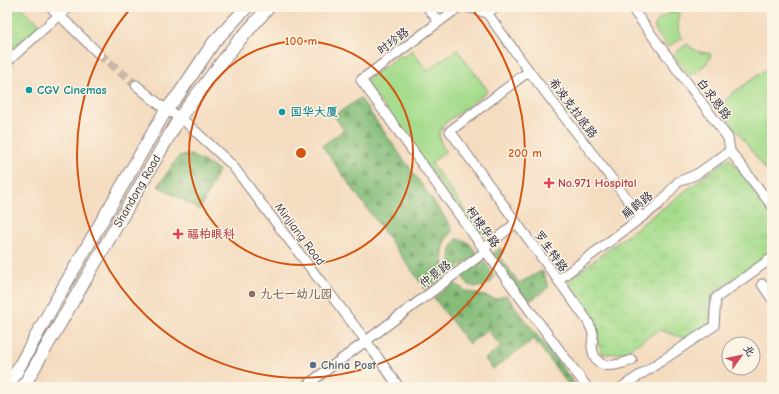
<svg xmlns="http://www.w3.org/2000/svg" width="779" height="394" font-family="'Comic Neue','LXGW WenKai TC',sans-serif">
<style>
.grass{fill:#a6dc8d;stroke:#647f64}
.forest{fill:url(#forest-firs);stroke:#536f5a}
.park{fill:url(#park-crowns);stroke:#647f64}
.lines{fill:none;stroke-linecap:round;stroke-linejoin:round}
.minor-tunnel{stroke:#cab7a5;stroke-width:9;stroke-dasharray:9 4.5;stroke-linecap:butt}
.minor-casing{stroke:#8b7f7e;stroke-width:11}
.major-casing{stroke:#8b7f7e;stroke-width:14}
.minor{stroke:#fff;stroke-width:9}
.major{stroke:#fff;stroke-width:12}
.ring{fill:none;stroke:#d45411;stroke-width:2}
.culture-dot{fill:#0f9aa8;stroke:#fcf5e5;stroke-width:1.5}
.health-dot{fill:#e0444e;stroke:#fcf5e5;stroke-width:1.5}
.education-dot{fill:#8d6e63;stroke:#fcf5e5;stroke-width:1.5}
.service-dot{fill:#5c6f8a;stroke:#fcf5e5;stroke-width:1.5}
.labels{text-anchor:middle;stroke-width:3;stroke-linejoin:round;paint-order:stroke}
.street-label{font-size:12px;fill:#22223b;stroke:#fcf5e5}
.culture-label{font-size:12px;font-weight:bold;fill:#0d838f;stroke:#fcf5e5;text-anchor:start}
.health-label{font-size:12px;font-weight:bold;fill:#be3a42;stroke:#fcf5e5;text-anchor:start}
.education-label{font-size:12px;font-weight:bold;fill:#785e54;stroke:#fcf5e5;text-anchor:start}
.service-label{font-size:12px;font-weight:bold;fill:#4e5e75;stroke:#fcf5e5;text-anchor:start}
.centre{fill:#d45411;stroke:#fcf5e5;stroke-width:2}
.ring-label{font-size:12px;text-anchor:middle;font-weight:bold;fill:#d45411;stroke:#fcf5e5;stroke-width:3;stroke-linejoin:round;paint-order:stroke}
</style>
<defs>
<pattern id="forest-firs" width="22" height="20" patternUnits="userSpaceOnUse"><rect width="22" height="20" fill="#84bc78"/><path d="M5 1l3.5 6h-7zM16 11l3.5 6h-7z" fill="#6c9864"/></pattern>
<pattern id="park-crowns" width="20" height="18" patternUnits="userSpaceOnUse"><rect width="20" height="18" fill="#a6dc8d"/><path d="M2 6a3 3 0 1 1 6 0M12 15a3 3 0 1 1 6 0" fill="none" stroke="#8fbc7b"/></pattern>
</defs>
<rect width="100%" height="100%" fill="#fcf5e5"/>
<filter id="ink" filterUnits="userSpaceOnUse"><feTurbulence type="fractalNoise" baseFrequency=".025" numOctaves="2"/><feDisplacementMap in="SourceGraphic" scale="8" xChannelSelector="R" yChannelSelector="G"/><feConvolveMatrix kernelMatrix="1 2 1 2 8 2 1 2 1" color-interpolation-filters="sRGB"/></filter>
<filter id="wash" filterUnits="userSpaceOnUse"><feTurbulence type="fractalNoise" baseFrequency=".012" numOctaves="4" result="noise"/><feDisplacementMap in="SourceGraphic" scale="16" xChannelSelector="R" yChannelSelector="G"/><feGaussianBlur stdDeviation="0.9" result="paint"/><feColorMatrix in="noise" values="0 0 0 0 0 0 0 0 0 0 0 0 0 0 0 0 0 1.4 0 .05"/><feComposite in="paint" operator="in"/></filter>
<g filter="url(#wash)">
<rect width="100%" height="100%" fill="#f4dcc0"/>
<path class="grass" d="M672,12H677L680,13L678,26L682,38L668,47C655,30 645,24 672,12Z
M687,44C691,47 695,51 700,52C704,53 707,53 711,54C709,63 699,71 691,75L688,74L673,55Z
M457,49L488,91L444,124L439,134L441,144L446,151L431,163L478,227L484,222L487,226L488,230L479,237L365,81L401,54L403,57L412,50L427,71Z
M772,65V178L719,107L733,93Z"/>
<path class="forest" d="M360,98L453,229L445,241L442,257L447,274L426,290L322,146L344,130L334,116Z
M191,155L219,170L200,210L158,186L179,156Z
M457,239C468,239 471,246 477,254L458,268H454C448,257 449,249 457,239Z
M501,248L504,251L499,255L519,283L542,271L549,287L533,299L524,298L492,254Z
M482,259L493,273C493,275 493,278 492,280C486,292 460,288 464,273Z
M454,283L466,291L496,299L506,295L577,387H570L534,339L493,369L485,359L501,347L488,330L469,344L434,298Z"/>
<path class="park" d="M7,7H20L41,25L7,52Z
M729,158L772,213V253L711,295L710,324L687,339L659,330L623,353L603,354L595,337L592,315L567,281Z"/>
</g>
<g filter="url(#ink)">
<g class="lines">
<path class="minor-tunnel" d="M99,54L136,85"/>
<g class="minor-casing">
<path id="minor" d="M50,7L59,15L99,54
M427,7L439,22
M459,7L361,80L484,249L587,387
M466,7L487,13L496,7
M631,7L728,138L730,151L772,206
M487,13L529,71L641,217
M7,62L59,15L70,7
M529,71L450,131L587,320C589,324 592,329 593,334C593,339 592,343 592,347C596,373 615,366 632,360
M136,85L166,110L180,117L232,165L366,341L399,387
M558,280L658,205L678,182L697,174L730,151
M762,284L772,299
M304,387L366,341L482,254L488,245L516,223
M622,387L714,326L716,298L772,258"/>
</g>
<g class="major-casing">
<path id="major" d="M8,387L55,302L166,110L179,94L214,42L247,7
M23,387L180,117L235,45L269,7"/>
</g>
<use href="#minor" class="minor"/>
<use href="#major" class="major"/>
</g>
</g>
<g class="ring">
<circle cx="301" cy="153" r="112"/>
<path d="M471 8A224 224 0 1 1 131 8"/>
</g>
<g class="culture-dot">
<circle cx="29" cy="90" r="4"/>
<circle cx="282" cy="112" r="4"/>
</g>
<g class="health-dot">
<path d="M547 177h4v4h4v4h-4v4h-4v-4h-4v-4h4z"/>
<path d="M176 228h4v4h4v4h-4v4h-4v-4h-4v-4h4z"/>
</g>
<circle class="education-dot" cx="252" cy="294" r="4"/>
<circle class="service-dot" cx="313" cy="365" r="4"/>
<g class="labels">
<g class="street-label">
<text transform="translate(393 41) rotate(-37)" y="4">时珍路</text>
<text transform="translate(714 99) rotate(53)" y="4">白求恩路</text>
<text transform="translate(573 108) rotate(53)" y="4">希波克拉底路</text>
<text transform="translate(137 191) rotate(-60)" y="4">Shandong Road</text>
<text transform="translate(637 205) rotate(-38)" y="4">扁鹊路</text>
<text transform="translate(483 227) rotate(54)" y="4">柯棣华路</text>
<text transform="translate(300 234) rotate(53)" y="4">Minjiang Road</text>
<text transform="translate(551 251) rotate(54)" y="4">罗生特路</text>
<text transform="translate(435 274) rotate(-37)" y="4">仲景路</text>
</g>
<g class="culture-label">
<text x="37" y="94">CGV Cinemas</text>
<text x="290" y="116">国华大厦</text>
</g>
<g class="health-label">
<text x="558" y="187">No.971 Hospital</text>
<text x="187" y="238">福柏眼科</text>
</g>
<g class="education-label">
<text x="260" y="298">九七一幼儿园</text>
</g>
<g class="service-label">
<text x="321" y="369">China Post</text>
</g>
</g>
<circle cx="301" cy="153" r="6" class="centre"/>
<g class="ring-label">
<text x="301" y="45">100 m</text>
<text x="525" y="157">200 m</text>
</g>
<rect width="779" height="394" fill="none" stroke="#fcf5e5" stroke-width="24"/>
<g transform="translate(741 356) rotate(57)"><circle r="19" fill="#fcf5e5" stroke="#a5a1a1"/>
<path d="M0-3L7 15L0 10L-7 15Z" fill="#d1495b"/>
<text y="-6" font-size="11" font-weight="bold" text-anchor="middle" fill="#22223b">北</text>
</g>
</svg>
